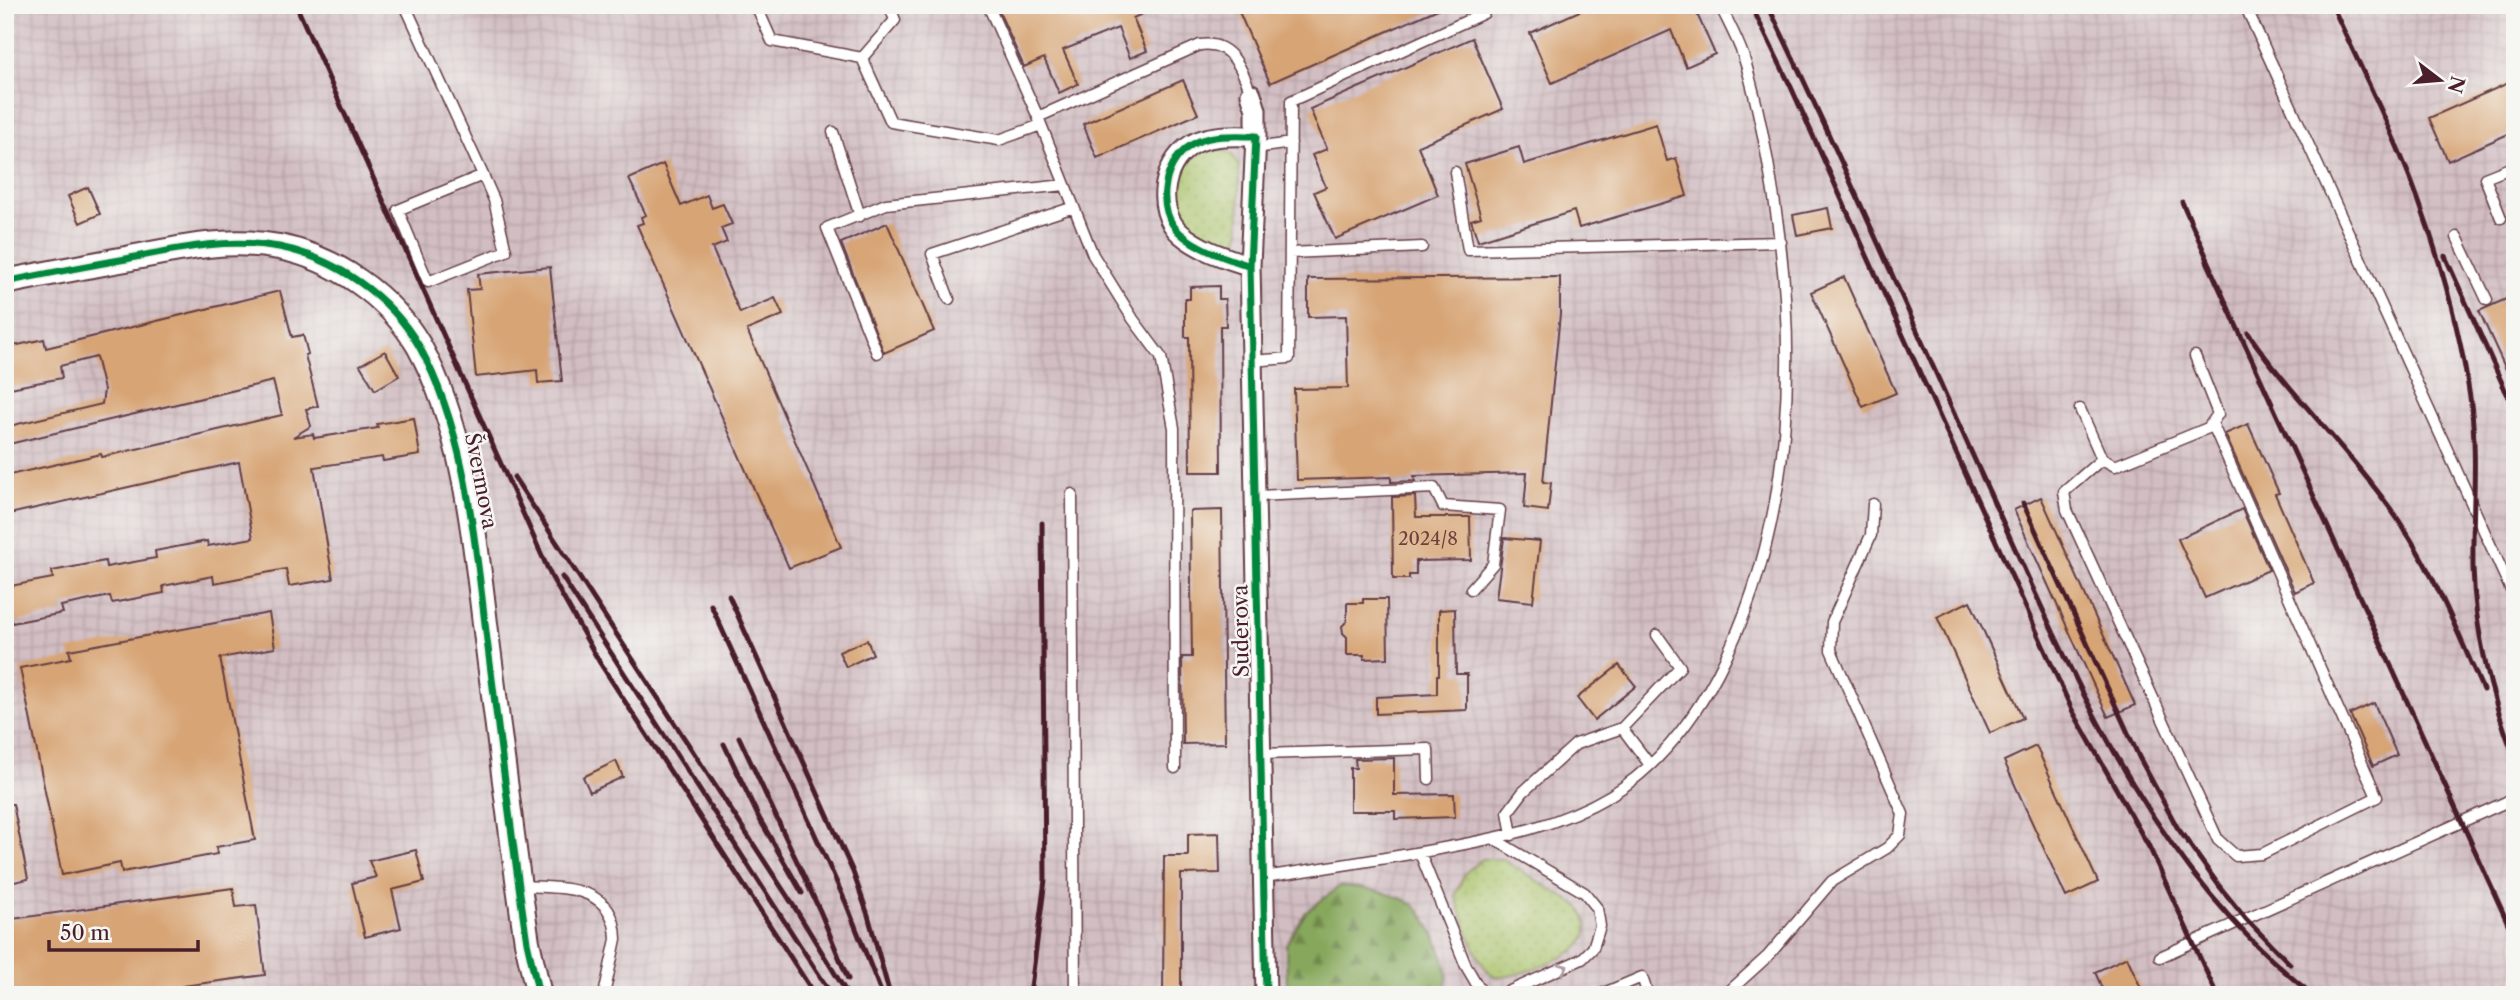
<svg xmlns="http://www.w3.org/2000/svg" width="2520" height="1000" font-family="'Libre Caslon Text',serif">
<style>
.industrial{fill:url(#industrial-grid)}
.grass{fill:url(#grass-dots);stroke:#7a7049;stroke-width:2}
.forest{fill:url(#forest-firs);stroke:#686344;stroke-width:2}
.building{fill:#d7a475}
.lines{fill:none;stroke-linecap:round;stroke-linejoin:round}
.service-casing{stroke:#633d44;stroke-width:13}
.minor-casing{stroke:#633d44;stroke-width:23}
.tertiary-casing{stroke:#633d44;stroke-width:28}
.service{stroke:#fff;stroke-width:10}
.minor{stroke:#fff;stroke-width:19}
.tertiary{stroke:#fff;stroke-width:24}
.rail{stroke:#4a1f2b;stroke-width:5}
.cycleway-casing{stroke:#f6f6f2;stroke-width:11}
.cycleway{stroke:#00873e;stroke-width:7}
.oneway{stroke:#ae9aa0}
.labels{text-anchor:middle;stroke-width:5;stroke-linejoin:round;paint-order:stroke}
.number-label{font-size:18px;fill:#6d403e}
.street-label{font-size:21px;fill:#4a1f2b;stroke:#f6f6f2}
</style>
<defs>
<pattern id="industrial-grid" width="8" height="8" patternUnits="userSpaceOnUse" patternTransform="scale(1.75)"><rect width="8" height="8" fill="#d2bec2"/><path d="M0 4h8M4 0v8" fill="none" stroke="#b6a3a7"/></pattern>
<pattern id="grass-dots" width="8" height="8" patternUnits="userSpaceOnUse" patternTransform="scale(1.75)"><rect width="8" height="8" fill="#a9c167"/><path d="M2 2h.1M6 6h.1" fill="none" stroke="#93a55a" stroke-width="1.8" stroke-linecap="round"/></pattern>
<pattern id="forest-firs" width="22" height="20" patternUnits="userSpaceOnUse" patternTransform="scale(1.75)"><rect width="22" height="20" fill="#86a75c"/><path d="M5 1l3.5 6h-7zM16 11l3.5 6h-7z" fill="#70874c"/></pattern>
</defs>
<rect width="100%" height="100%" fill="#f6f6f2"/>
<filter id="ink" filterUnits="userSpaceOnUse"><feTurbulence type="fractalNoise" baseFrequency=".0143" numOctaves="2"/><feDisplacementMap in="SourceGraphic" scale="14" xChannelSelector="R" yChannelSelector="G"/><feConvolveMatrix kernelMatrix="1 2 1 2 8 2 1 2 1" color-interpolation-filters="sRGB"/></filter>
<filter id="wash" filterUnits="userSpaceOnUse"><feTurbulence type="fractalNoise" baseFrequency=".00686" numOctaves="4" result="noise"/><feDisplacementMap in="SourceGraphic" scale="28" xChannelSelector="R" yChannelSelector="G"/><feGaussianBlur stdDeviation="1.57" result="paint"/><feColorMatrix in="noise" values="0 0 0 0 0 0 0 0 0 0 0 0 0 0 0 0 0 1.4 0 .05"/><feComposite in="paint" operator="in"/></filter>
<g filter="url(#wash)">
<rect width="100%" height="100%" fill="#eee9d3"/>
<path class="industrial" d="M5,5H2515V995H5Z"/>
<path class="grass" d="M1218,149L1232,154L1239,166L1240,232C1239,238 1237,242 1230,243C1223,244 1216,239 1210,237C1181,224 1161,199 1182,169C1191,156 1203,150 1218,149Z
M1482,859H1502L1580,907C1586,917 1590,927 1585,938C1583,944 1576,950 1570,953C1558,960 1506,982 1494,976C1476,967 1463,915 1455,895L1465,873Z"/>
<path class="forest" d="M1340,886C1360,887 1397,893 1414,905C1428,916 1445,956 1447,973C1448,980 1444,988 1443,995H1287L1286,944L1306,912Z"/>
<g id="blocks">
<path class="building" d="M996,5H1162L1133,18L1147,51L1130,58L1118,28L1063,50L1078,84L1059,93L1044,58L1024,67Z
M1236,5H1447L1270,83Z
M1593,5H1693L1715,54L1686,67L1671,30L1552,83L1530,33Z
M1472,38L1503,109L1418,146L1438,195L1335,239L1314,192L1326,187L1312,155L1327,149L1310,109Z
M1183,80L1198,114L1097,158L1083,124Z
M2515,80V131L2448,161L2429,118Z
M1656,124L1667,161L1676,158L1687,196L1579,228L1574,211L1478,241L1471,220L1481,217L1465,164L1519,147L1524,164Z
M663,164L681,206L707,195L712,208L723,204L732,224L721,228L727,242L712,248L740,313L775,298L783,315L747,330L841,547L789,568L637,225L643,223L641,217L646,215L629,179Z
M88,187L100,214L80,223L68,196Z
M1828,208L1832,228L1797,235L1793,215Z
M887,223L934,331L884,353L841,243Z
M550,267L562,381L538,383L537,370L476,377L467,290L480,289L478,274Z
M1560,277V314L1543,482L1551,483L1548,511L1524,508L1527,473L1414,476L1415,481L1391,482V477L1297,480L1294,389L1348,388L1346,316L1308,317V279Z
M1844,277L1896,393L1863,407L1811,292Z
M1219,286V299H1225L1226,326H1220L1221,472H1190L1189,337H1185V299H1190V287Z
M280,291L292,337L303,335L308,354L305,355L318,406L306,409L311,426L293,437L313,434L314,438L378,428L377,424L414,418L420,455L383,461L382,457L314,467L333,579L289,586L286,569L214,583L213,576L163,586L164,593L112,603L110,596L61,606L63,613L12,623L10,616L5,617V587L53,578L52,571L105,561L106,567L156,558L155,551L207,541L208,546L253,538L239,462L5,515V476L101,454L102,457L282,415L273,381L5,445V427L102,404L104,390L96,357L60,366L62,378L5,389V348L44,339L46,348Z
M2515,295V389L2479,311Z
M385,351L399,376L375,390L360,365Z
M2248,424L2279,493L2275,494L2314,583L2295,592L2225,434Z
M1415,496L1416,517H1470L1471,560L1416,561V575H1409V579H1393L1392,497Z
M2041,497L2135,705L2108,717L2014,510Z
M2242,509L2269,570L2205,598L2178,539Z
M1222,510L1225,743L1183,744L1182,657H1192L1190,511Z
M1504,538L1540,541L1533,602L1496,598Z
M1363,599H1387L1388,658L1364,659V655H1347V637L1343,633L1342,626L1347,621V603H1363Z
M1970,601L2023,718L1990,733L1937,617Z
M1455,609L1456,674H1467V710L1376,714V697L1437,694V675H1439V610Z
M269,613L275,648L220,658L255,840L216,847L217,854L122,872L120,863L62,875L20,668L71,658L69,650Z
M867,640L873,654L846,667L839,652Z
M1619,665L1636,686L1594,720L1577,698Z
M2374,703L2397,755L2373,766L2350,714Z
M2036,746L2098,882L2066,897L2004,761Z
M1394,758V795L1454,794L1455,817L1395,819V811H1350V768H1356L1355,759Z
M616,761L623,777L590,792L583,777Z
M5,804H13L28,879L5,884Z
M1219,833L1220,873L1181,874V995H1163L1164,856H1188V834Z
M416,850L424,882L392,890L401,928L365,937L352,883L376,877L369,861Z
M233,888L236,907L256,905L265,975L182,986L183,995H5V920Z
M2127,957L2144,995H2105L2095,972Z"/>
</g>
</g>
<g filter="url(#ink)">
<use href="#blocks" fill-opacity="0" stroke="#633d44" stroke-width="2"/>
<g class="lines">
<g class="service-casing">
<path id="service" d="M405,5L483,175L494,200L506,251L428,282L398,210L483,175
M756,5L772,41L862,58
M988,5L1038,117L1200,45C1231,40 1243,70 1251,94
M2245,5L2515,599
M862,58L891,122L999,140L1041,125
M862,58L895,20L889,5
M1038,117L1093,255L1133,319L1161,357L1174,428L1175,768
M833,132L860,216
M1256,148L1291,143
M1455,172L1468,250L1781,242
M2501,218L2485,178L2515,166
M2457,237L2487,300
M1290,253L1422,247
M949,299L932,254L1074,207
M877,353L827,228L886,204L1065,185
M1252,361L1289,358L1291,101L1484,13L1485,5
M2080,409L2102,459L2115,466L2208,428L2218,414L2195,356
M2102,459L2064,492L2067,510L2218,840L2236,856L2262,854L2377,797L2212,423
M1072,494L1075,995
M1256,496L1434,488L1443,506L1500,510L1493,564L1471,589
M1622,728L1650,765
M1261,754L1428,749L1429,779
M1512,835L1508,812L1523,792L1576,744L1622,728L1680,667L1657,635
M1494,839L1585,893L1597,908L1600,926L1593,948L1582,959L1501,995
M1420,853L1466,966L1483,995
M1264,877C1324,868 1384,859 1444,848C1503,837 1559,826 1611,795C1659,766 1692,722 1718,673C1796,523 1799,343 1771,180C1764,138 1756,95 1743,55C1737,38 1728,22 1720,5
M519,886C559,888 615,883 616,939L604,995
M2160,957L2515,798
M1599,995L1642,977L1648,995
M1725,995L1768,956L1832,881L1887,848L1900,835L1903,814L1831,650L1832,622L1871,535L1873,504"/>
</g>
<g class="minor-casing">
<path id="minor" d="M1251,94L1256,110V136
M1250,266C1227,258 1201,251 1181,234C1153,210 1163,157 1197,142C1215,134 1237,136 1256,136L1250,266L1266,995"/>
</g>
<g class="tertiary-casing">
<path id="tertiary" d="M5,282C45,274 86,266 126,259C177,249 227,237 279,247C335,258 390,296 419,346C467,433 475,543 487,640C500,741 512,842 527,942L539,995"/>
</g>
<use href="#service" class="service"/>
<use href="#minor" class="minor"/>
<use href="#tertiary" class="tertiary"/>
<path class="rail" d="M296,5L551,576L600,663L815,995
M1751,5L1791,87L2072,710L2150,849
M2332,5C2361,69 2394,133 2418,199C2442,265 2461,335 2471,404C2478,458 2472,514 2473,568C2475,635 2491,697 2515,759
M1772,14C1848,170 1916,331 1988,489C2071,671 2150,869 2313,995
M2182,202L2212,269
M2445,256L2515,412
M2207,261L2515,939
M2248,333C2290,394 2344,445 2387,504C2429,560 2455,627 2483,690
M514,477L795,908L848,995
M2023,503L2139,757L2177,827L2220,887L2246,919L2290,964
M562,577L832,995
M729,596L853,872L868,915L890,995
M711,605L846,903L881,992
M739,737L820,911L848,979
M724,744L759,818L802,893
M2147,842L2217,995
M1030,995L1045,880L1042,523"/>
<g class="cycleway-casing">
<path id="cycleway" d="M1250,266C1227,258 1201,251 1181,234C1153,210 1163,157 1197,142C1215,134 1237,136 1256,136L1250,266L1266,995
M5,282C45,274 86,266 126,259C177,249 227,237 279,247C335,258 390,296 419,346C467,433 475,543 487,640C500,741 512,842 527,942L539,995"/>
</g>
<use href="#cycleway" class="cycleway"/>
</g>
<defs><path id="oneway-chevron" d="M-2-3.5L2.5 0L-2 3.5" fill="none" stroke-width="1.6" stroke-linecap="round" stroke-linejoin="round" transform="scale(1.75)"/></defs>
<use class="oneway" href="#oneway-chevron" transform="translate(1563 968) rotate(-23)"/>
</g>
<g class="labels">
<g class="number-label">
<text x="1428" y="545">2024/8</text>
</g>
<g class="street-label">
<text transform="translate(481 481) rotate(79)" y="7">Švermova</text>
<text transform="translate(1241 631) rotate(-91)" y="7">Suderova</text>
</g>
</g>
<rect width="2520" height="1000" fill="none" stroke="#f6f6f2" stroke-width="28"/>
<g transform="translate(2440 80) rotate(106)" stroke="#f6f6f2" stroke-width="5" paint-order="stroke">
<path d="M0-5L12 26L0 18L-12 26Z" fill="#4a1f2b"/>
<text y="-10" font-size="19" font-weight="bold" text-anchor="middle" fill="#4a1f2b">N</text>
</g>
<path d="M49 940v10h149v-10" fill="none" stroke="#4a1f2b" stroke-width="3.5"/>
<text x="60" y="940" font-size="21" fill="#4a1f2b" stroke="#f6f6f2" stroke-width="5" paint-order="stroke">50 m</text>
</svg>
